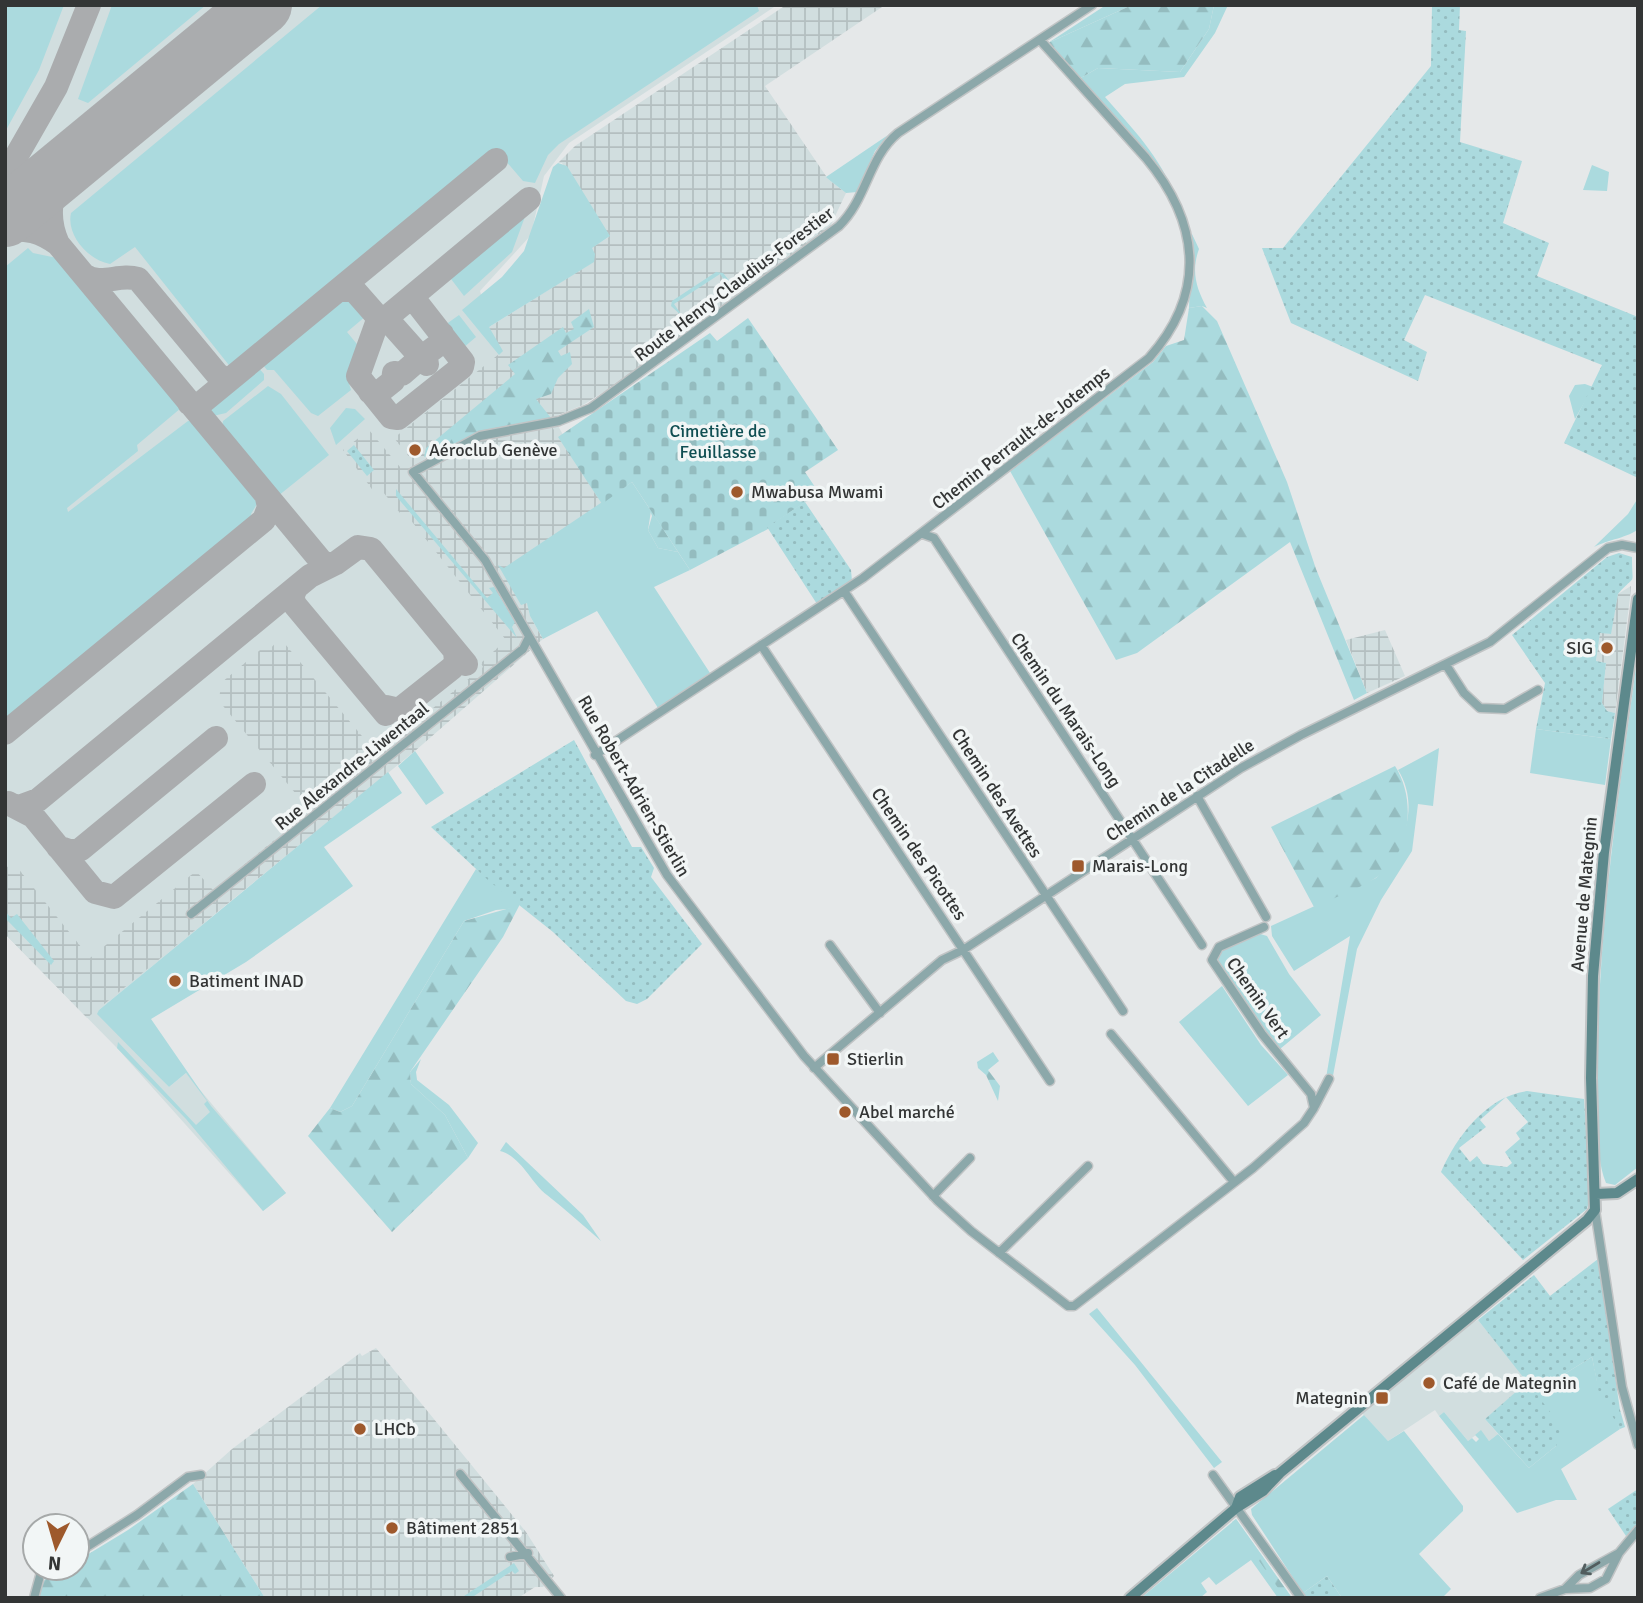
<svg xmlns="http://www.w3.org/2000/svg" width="1643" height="1603" font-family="Signika,sans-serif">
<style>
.built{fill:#d1dedf}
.industrial{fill:url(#industrial-grid)}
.grass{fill:#abdade}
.forest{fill:url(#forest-firs)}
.cemetery{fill:url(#cemetery-stones)}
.park{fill:url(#park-dots);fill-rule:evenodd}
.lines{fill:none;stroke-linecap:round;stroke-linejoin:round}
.taxiway{stroke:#aaacae;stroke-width:24}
.runway{stroke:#aaacae;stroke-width:60}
.street-casing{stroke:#c1c4c5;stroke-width:11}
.secondary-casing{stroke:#c1c4c5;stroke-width:14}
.street{stroke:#8ca8aa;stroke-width:8}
.secondary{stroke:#5d898c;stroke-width:10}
.oneway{stroke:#525d5e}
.poi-dot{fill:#9e592c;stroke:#f2f6f6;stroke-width:2.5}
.labels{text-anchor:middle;stroke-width:7;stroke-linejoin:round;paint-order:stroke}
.street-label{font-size:18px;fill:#333535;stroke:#f2f6f6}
.park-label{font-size:18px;fill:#0f4e52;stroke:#f2f6f6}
.poi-label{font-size:18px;fill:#333535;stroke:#f2f6f6;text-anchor:start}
</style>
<defs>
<pattern id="industrial-grid" width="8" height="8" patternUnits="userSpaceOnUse" patternTransform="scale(1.75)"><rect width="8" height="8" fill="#d1dedf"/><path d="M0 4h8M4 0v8" fill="none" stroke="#b4bfc0"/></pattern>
<pattern id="forest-firs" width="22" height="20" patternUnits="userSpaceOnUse" patternTransform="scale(1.75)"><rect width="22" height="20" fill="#abdade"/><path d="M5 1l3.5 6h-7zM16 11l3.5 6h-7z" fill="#94bcbf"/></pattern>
<pattern id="cemetery-stones" width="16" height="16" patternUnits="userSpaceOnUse" patternTransform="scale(1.75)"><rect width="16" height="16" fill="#abdade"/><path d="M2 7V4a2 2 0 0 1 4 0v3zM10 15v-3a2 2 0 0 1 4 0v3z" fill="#94bcbf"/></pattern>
<pattern id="park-dots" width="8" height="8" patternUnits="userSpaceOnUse" patternTransform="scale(1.75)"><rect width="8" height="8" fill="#abdade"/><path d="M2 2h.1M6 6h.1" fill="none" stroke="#94bcbf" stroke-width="1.8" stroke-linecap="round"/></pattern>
</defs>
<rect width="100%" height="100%" fill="#e5e8e9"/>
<path class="built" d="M5,5H777L569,143L544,176L531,235L480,291L499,355L553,417L602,504L511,569L527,644L201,926L99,1010L169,1087L186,1073L286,1193L263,1211L117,1048L5,934Z
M1478,1320L1528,1382L1485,1419L1498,1434L1489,1441L1481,1431L1468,1441L1444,1412L1439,1416L1435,1410L1388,1441L1361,1412L1468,1325Z"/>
<path class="industrial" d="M786,5H885L765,86L828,179L846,193L829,229L637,371L583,405L551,418L552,427L602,504L513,563L527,596L530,616L543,639L415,751L87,1018L5,934V869L13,862L90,958L196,871L213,890L310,811L219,701L221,683L266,645L270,649L280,638L377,754L483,667L481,663L506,640L409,518H404L383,492H374L343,450L369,430L400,467L410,458L394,438L499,354L489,327L593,262L591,248L609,237L562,163H558L575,146Z
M1631,586L1630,598L1615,713L1607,711L1602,703L1606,663L1596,662L1600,632L1610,634L1618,594Z
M1385,630L1405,676L1367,693L1346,640Z
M376,1348L526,1532L554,1576L543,1587H535L518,1598H265L193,1484L232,1449L360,1353L362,1356Z"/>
<path class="grass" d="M5,5H64L39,70L5,132Z
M112,5H206L88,103L78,99Z
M322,5H757L759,11L559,144L548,155L535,183L523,181L498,152L232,369L135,247L110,264C88,260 66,235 71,213Z
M1106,5H1132L1048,43Z
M1214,5H1228L1215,33L1184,77L1125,84L1105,97C1141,138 1161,158 1182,210L1159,167L1079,79L1098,68L1180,72L1209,29Z
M888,135L875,151L857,192L846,193L828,179L826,177Z
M558,163L567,166L610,236L592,248L595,254L594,262L489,327L503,351L499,355L462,310L502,277L524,251L553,167Z
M1592,165L1609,172L1607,191L1583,190Z
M530,203L512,252L464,296L448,275L458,266L456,262Z
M1192,234L1199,249C1191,271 1196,288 1207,308L1202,306L1189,308Z
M28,248L33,253L57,258L181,408L137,445L138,451L67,508L68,512L188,421H192L252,492L257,504L251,514L253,518L5,722V267Z
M716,272L723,273L732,284L729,287L720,274L674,304L683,317L671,306L672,301Z
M347,293L366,311V316L347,332L361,349L348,380L351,390L318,416L311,413L274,370H267L259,360L339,294Z
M459,315L476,337L463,348L445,325Z
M255,364L264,374V380L226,413L213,416L209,405Z
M1585,384L1593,387L1575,419L1569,396L1575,385Z
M268,386L281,394L329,455L278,496L222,428L223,421Z
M346,408L355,409L365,419L336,445L330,428Z
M632,482L651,511L648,530L658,548L678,552L690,570L654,587L710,673L658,708L597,611L543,639L530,616L527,603L521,605L498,565L504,568Z
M396,489L487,598L493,593L489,588L494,587L515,622L512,627L517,638L396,496Z
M1638,498V529C1630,537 1607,540 1594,547L1628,514Z
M1638,653V1167L1615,1185L1606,1183C1595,1157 1599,1120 1598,1093C1595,945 1618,799 1638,653Z
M1536,729L1611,739L1605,785L1530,773Z
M1439,748L1433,806L1418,804L1412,851L1381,900L1357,949L1332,1081L1326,1078L1350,936L1294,971L1272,936L1271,926L1376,878C1403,851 1421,806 1398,770Z
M415,751L444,793L426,805L398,766Z
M388,772L402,793L324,847L353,886L246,962L151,1019L211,1106L286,1193L263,1211L186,1119L117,1048L118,1042L196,1125L210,1112L204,1104L207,1101L186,1073L169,1087L97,1014L99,1010Z
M476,869L520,904L518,908L496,910L464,921L352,1106L340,1112L330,1108Z
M5,911L11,918L17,914L54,961L51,965L5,918Z
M1257,933L1267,936L1289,974L1321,1015L1280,1049L1264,1030L1216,959L1219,951Z
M1222,986L1261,1045L1288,1075L1248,1106L1179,1022Z
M421,1059L416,1072L417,1080L449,1105L478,1143L468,1158L445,1115L411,1084L410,1072Z
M506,1142L583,1215L601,1241C583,1225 566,1210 547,1195C531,1183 521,1156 500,1151Z
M1097,1308L1222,1462L1214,1468L1135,1365L1089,1314Z
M1592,1357L1597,1381L1620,1429L1561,1469L1577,1500H1556L1517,1513L1439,1416L1444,1412L1468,1441L1472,1438L1476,1442L1479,1439L1475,1435L1481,1430L1489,1441L1498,1434L1529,1468L1556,1446L1535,1392Z
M1364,1415L1388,1441L1404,1431L1463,1506V1511L1419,1554L1451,1589L1442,1598H1342L1327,1576L1303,1593L1252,1515L1251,1509Z
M1236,1519L1292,1598H1278L1251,1560L1216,1585L1209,1577L1201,1583L1207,1592L1200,1598H1141Z
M514,1563L519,1571L515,1574L512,1571L474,1596L461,1598Z"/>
<path class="forest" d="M1132,5H1214L1209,29L1180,72L1098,68L1079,79L1048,43Z
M1202,306L1217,321L1287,482L1316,569L1367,693L1354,700L1290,542L1137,653L1116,660L1010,471L1153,362L1166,346L1184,340L1189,308Z
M589,309L594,327L558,351L561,356L570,352L572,364L558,378L551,394L536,399L551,418L489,429L424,457L426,448L515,374L508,365L563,327L566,333L574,329L571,322Z
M649,507L678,552L658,548L648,530L652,516Z
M1395,766C1417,800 1411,856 1374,879C1356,890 1334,898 1314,907L1271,827Z
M514,907L518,908L503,937L410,1072L411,1084L445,1115L468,1158L392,1232L308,1136L330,1108L340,1112L352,1106L464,921Z
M993,1052L999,1061L988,1070L1000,1086L998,1101L986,1075L978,1068L977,1062Z
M193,1484L265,1598H38C40,1576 56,1568 77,1568V1561L128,1530Z
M1236,1519L1292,1598H1285L1232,1522Z"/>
<path class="cemetery" d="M748,318L838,450L805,472L819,493L768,527V529L690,570L632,482L602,504L558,437L710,333L717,341Z"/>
<path class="park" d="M1432,5H1460L1459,30L1466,31L1460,142L1522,161L1503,223L1549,243L1537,276L1638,317V478L1564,443L1602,365L1425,295L1404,340L1427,352L1418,381L1291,323L1262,248H1283L1431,66Z
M354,445L374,470L367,476L347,451Z
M805,502L851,570L852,581L817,604L767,527Z
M1619,553L1632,557C1632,589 1637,572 1618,594L1611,634L1600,633L1596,661L1606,663L1602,703L1607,711L1615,713L1611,739L1536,729L1545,683L1512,635L1607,557Z
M574,740L632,847H641L654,868L651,877L702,944L647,999L637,1004L626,1001L553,932L489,881L431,827Z
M1527,1091L1584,1099L1590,1197L1587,1209L1523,1260L1441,1172C1456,1137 1487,1096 1527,1091ZM1506,1097L1528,1122L1516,1133L1520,1139L1505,1152L1512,1163L1507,1167L1483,1164L1477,1156L1470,1162L1459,1148L1486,1127L1480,1120Z
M1598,1259L1620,1410L1625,1427L1620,1429L1599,1393L1592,1357L1535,1392L1564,1430L1556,1446L1529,1468L1485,1419L1527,1382L1478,1320L1534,1275L1550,1296Z
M1638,1489V1524L1626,1536L1608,1509Z
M1327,1576L1342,1598H1307L1303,1593Z"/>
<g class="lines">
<path class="taxiway" d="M5,176L56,87L89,5
M5,230C27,228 40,231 58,244L321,561L328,565L336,563
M58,244C46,218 51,198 60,171
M84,275C101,287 119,273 138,279L217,374L224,379L231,378
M339,290H354L376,315L386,318L529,199
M376,315L378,320L358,376L391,417L398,418L462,367L463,362L417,303L407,301
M386,318L427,364
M370,392L378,393L393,381L394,373L402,374L417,361L418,353L426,354L442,342V334
M189,403L200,404L496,160
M296,588L292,597L295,605L386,714
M386,707L399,710L452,668L456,662L455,651
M5,733L264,520L269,507L267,498
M8,803L33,816L95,892L114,897L254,784
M19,807L38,800L310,576L336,563L358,547L371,549L466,664
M58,847L72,852L81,849L216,738"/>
<path class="runway" d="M5,217L262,5"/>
<g class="street-casing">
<path id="street" d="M1092,5L898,133C868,158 867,199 839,226L591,408L559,421L480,436L413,472L485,560L667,875L804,1056L938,1201L971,1231L1068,1306H1074L1253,1168L1304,1123L1314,1108L1311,1094L1262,1034L1212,960L1219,947L1264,927
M923,534L934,538L1202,945
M844,591L1123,1011
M761,645L1050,1081
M1446,665L1464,693L1480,708L1505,709L1538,690
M595,755L863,578L1149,358C1207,293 1200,223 1146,158L1040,40
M1197,796L1266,917
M191,914L523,649L528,639
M830,945L880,1013
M1111,1034L1234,1182
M814,1068L942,960L963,950L1241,768L1301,735L1490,642L1608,548L1622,545L1638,548
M1315,1106L1329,1079
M933,1196L970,1158
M1595,1210L1622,1387L1638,1445
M999,1253L1088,1166
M460,1474L561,1598
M1213,1475L1301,1598
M77,1553L137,1515L188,1477L201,1475
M510,1557L528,1553
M1565,1589L1579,1575L1619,1553
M34,1598L40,1576L50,1568
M1540,1598L1565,1589L1590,1588L1606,1579L1619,1553L1638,1530"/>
</g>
<g class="secondary-casing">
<path id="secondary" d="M1596,1194L1617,1193L1638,1179
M1236,1508L1240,1497L1275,1475
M1130,1598L1236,1508L1263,1491L1280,1473L1587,1220L1595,1210L1591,1078L1593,976L1604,852L1638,599"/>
</g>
<use href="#street" class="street"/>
<use href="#secondary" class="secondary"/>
</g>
<defs><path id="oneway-shaft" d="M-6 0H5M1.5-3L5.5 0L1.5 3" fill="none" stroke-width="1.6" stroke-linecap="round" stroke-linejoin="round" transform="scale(1.75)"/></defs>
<use class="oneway" href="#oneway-shaft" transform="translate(1590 1568) rotate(149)"/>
<g class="poi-dot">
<circle cx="415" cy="450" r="7"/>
<circle cx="737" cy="492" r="7"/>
<circle cx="1607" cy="648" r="7"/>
<rect x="1071" y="859" width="14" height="14" rx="3.5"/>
<circle cx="175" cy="981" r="7"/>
<rect x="826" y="1052" width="14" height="14" rx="3.5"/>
<circle cx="845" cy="1112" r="7"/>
<circle cx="1429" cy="1383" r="7"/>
<rect x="1375" y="1391" width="14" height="14" rx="3.5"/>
<circle cx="360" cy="1429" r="7"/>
<circle cx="392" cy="1528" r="7"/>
</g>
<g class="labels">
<g class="street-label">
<text transform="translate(734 284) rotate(-37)" y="6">Route Henry-Claudius-Forestier</text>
<text transform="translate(1021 438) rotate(-38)" y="6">Chemin Perrault-de-Jotemps</text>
<text transform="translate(1066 710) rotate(56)" y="6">Chemin du Marais-Long</text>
<text transform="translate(352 766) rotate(-39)" y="6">Rue Alexandre-Liwentaal</text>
<text transform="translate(634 786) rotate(60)" y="6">Rue Robert-Adrien-Stierlin</text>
<text transform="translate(1180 790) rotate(-33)" y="6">Chemin de la Citadelle</text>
<text transform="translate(997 793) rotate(57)" y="6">Chemin des Avettes</text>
<text transform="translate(919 854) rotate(56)" y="6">Chemin des Picottes</text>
<text transform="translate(1584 894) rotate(-85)" y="6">Avenue de Mategnin</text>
<text transform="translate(1258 998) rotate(55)" y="6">Chemin Vert</text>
</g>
<g class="park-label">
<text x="718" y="437">Cimetière de<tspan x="718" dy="21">Feuillasse</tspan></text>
</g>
<g class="poi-label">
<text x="429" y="456">Aéroclub Genève</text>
<text x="751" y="498">Mwabusa Mwami</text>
<text x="1593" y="654" text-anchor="end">SIG</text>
<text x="1092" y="872">Marais-Long</text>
<text x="189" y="987">Batiment INAD</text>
<text x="847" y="1065">Stierlin</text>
<text x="859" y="1118">Abel marché</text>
<text x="1443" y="1389">Café de Mategnin</text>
<text x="1368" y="1404" text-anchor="end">Mategnin</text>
<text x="374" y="1435">LHCb</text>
<text x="406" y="1534">Bâtiment 2851</text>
</g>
</g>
<rect width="1643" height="1603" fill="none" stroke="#333535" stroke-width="14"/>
<g transform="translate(56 1547) rotate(185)"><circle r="33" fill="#f2f6f6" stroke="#a6a9a9" stroke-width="2"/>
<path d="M0-5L12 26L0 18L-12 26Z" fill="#9e592c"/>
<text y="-10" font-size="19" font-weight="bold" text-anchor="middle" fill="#333535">N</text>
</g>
</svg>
